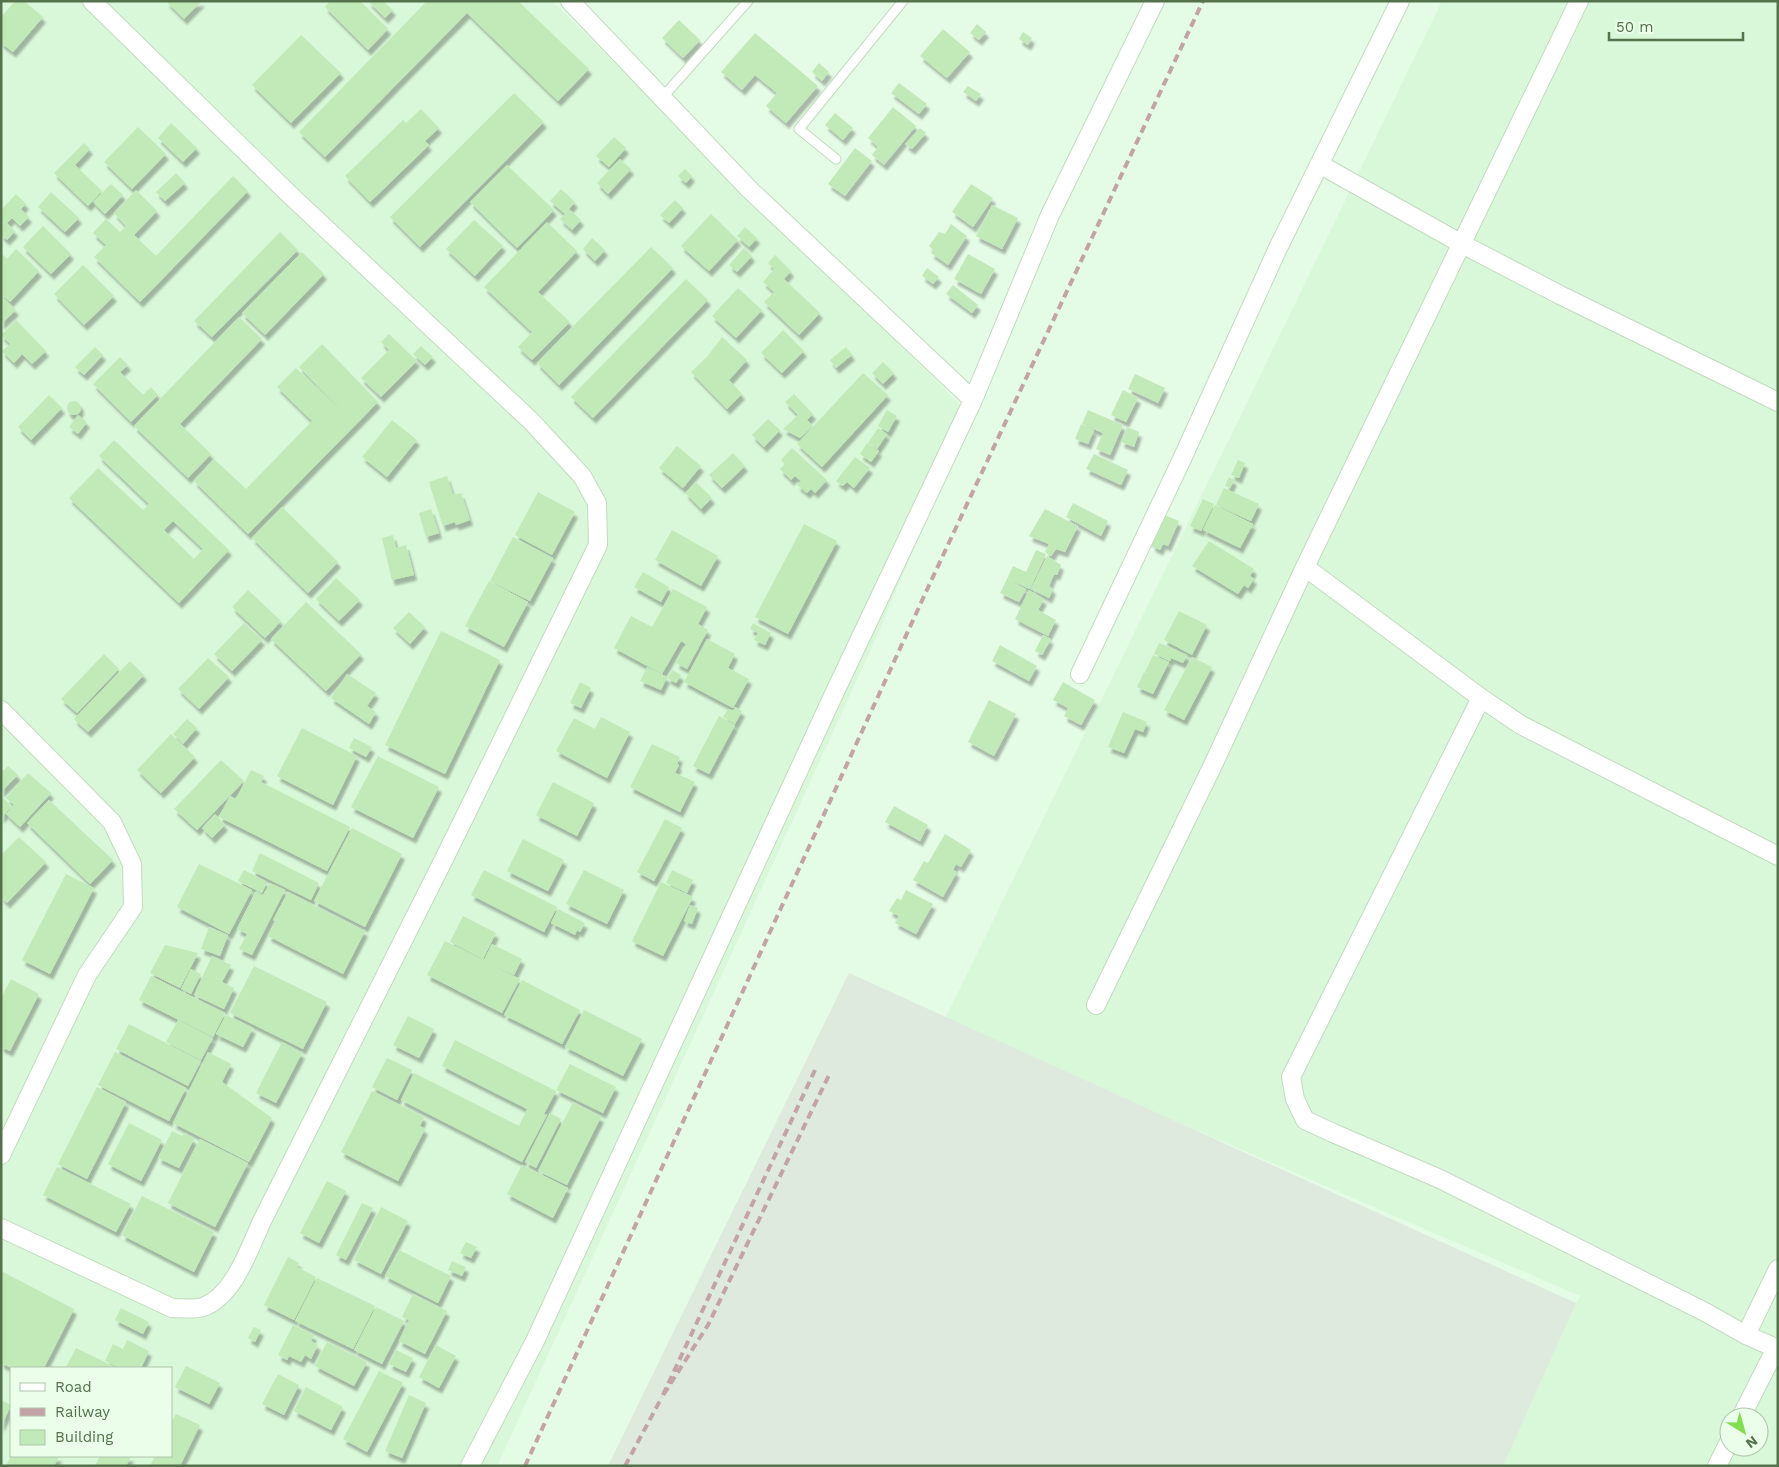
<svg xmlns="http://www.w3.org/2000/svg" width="1779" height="1467" font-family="'Work Sans',sans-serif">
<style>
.residential{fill:#d9f7d9;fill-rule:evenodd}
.industrial{fill:#dfeade}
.building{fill:#c1eab8;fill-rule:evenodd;filter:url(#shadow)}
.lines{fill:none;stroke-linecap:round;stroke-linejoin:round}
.service-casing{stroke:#c1dcbd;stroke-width:11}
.minor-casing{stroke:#c1dcbd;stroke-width:20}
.service{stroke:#fff;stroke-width:9}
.minor{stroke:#fff;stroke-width:18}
.rail{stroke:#c3a3a5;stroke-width:4;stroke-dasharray:8 5;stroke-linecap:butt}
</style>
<defs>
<filter id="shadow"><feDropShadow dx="3" dy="5.5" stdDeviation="1" flood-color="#0004"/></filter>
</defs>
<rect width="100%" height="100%" fill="#e4fbe5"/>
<path class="residential" d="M1,1H552L970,414L877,636L497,1466H1ZM11,1368H171V1456H11Z
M1442,1H1778V1466H1492L1580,1296L1062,1072L941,1027L1241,415ZM1729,1417H1759V1447H1729Z"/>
<path class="industrial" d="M849,973L1576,1303L1503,1466H608Z"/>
<path class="building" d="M15,1H24L43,17L13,52L1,43V14L3,15Z
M166,1H202L184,19Z
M330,1H360L388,29L368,50L325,7Z
M368,1H383L393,10L385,18Z
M427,1H518L589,69L558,101L467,13L325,157L299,132Z
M679,20L700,40L683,58L662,38Z
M977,24L986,32L979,40L970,33Z
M943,29L970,52L947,78L920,56Z
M1023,32L1032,38L1028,45L1019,39Z
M755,33L818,86L786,123L766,106L777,93L755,75L742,90L721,72Z
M301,35L341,73L291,123L252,85Z
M819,63L829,72L822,81L812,72Z
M899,83L927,104L919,114L891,93Z
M968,86L981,94L976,101L963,92Z
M514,93L544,122L420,247L390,217Z
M893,107L916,126L884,165L872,155L878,147L868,138Z
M421,109L439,128L425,141L429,145L370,202L345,176L403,120L406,123Z
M835,113L853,128L843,140L825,125Z
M171,123L197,148L183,162L158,138Z
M138,127L166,154L132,189L104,162Z
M920,128L926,133L912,149L905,144Z
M614,137L626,148L609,167L596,156Z
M84,143L90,149L75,165L102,191L88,206L54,173Z
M855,148L872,161L845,196L828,184Z
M620,159L631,169L608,194L597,183Z
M507,165L554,210L517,248L470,202Z
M685,169L692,176L686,183L678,176Z
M176,173L185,183L165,201L156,192Z
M233,176L248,191L140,302L94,257L106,245L93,233L106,219L120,232L126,226L114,213L136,190L157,211L134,235L156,256Z
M111,184L123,195L105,214L93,202Z
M971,184L993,198L973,227L952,212Z
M561,189L575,202L569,209L581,220L572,230L560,219L565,214L550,201Z
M51,192L79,218L65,232L38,207Z
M16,194L26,204L21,209L29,217L20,226L12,218L7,223L15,231L7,240L1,235V210Z
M675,200L683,208L669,223L660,215Z
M992,205L1018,218L1002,249L976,236Z
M711,214L738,240L709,271L681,246Z
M474,220L503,246L475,276L446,249Z
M547,222L577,251L538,292L570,322L532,360L518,347L532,332L484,287Z
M951,224L967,236L948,265L931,253L933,250L929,246L939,232L945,234Z
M43,226L71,254L51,274L23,247Z
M745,227L757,238L749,247L737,236Z
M280,232L298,250L212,337L194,321Z
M592,238L605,250L595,261L583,249Z
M651,247L673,268L559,385L537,363Z
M744,248L752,256L737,272L729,265Z
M16,249L39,271L10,302L1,294V255L2,254L7,259Z
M302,252L324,274L265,335L242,313Z
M968,254L995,269L981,294L954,279Z
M775,255L791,271L784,279L820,313L799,335L764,302L774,292L763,282L774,269L768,263Z
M83,265L114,296L84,325L54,294Z
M927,268L939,277L933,284L922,276Z
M686,279L708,300L593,418L571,397Z
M953,285L978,305L972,313L946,294Z
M738,288L762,310L736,338L712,316Z
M1,296L16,310L1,324Z
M239,317L262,339L180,424L211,454L188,478L134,426Z
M16,320L46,351L32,364L22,354L14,363L2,351L10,344L1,335Z
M783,330L804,351L782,373L761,353Z
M389,334L417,361L381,397L361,378L389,350L381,342Z
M722,337L747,360L729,380L742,394L727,409L691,372L707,357Z
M322,344L378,402L248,534L194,481L214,459L246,489L312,421L277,387L296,368L342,411L299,367Z
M421,346L433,357L425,365L413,354Z
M95,347L103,355L84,375L75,367Z
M846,347L852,355L836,368L830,360Z
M120,357L128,365L120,372L143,395L151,387L158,395L131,422L93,384Z
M883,362L894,373L883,384L872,373Z
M863,373L888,395L822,467L797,444Z
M1135,374L1165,388L1158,403L1128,389Z
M1123,390L1138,398L1126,422L1111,415Z
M794,394L813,414L807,420L813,426L800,438L783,429L798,415L785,402Z
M49,395L62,408L31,440L18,427Z
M67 408a7 7 0 1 1 14 0a7 7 0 1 1-14 0Z
M887,410L897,416L888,432L878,426Z
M1088,410L1123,425L1110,455L1096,449L1103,433L1082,424Z
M78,415L87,422L78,434L69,427Z
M768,419L780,430L764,447L752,435Z
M392,420L417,440L387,477L362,457Z
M1081,424L1094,430L1088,444L1075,439Z
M1127,427L1139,432L1134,447L1121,442Z
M878,428L887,434L877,449L868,443Z
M114,440L229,550L179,603L69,498L98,468L143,510L149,504L99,456ZM173,521L203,549L194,559L164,530Z
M867,443L879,451L871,462L860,454Z
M677,446L701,466L683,488L659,468Z
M792,448L827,480L815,493L811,489L807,493L797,485L801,481L795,476L791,480L780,469L785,464L781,460Z
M733,453L745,466L722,488L709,475Z
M1094,454L1128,470L1121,485L1086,469Z
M855,457L870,468L854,488L847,482L843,486L836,481Z
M1238,460L1245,463L1239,478L1231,475Z
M447,476L453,495L461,493L470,520L456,525L455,522L443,526L429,482Z
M1229,477L1234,480L1230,488L1225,486Z
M696,482L712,498L701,509L685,493Z
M1224,488L1259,504L1251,521L1216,505Z
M538,492L575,512L552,555L515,535Z
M1203,499L1214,504L1201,531L1190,526Z
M1073,503L1108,521L1101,536L1066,517Z
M1215,505L1253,524L1240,548L1203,530Z
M282,507L338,562L308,593L252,538Z
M431,509L439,533L426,537L419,513Z
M1045,509L1078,526L1065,552L1056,549L1051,556L1045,552L1049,544L1029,536Z
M1160,513L1179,521L1168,546L1163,544L1160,550L1152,546L1153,542L1148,540Z
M804,524L837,541L788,634L755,617Z
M672,530L718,556L701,586L655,560Z
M393,535L396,548L406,545L414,575L392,580L382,538Z
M513,537L553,558L530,601L490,581Z
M1209,541L1254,569L1250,576L1254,579L1248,588L1244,585L1238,594L1192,566Z
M1036,550L1046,554L1030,589L1007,579L1013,566L1026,572Z
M1047,556L1061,565L1057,575L1054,574L1049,586L1053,589L1049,598L1031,589Z
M643,572L669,587L661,602L634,587Z
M336,578L360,600L339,621L316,599Z
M1007,579L1026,589L1019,602L1000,593Z
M489,581L528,602L504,647L465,626Z
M673,589L707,607L698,624L708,630L687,669L676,663L686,644L681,641L662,674L614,648L631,616L652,627Z
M248,590L281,621L265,638L232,607Z
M1029,590L1044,599L1038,610L1056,620L1048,636L1015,619Z
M306,602L361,654L326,691L271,639Z
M1179,611L1207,625L1192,655L1164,640Z
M409,612L425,627L410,644L393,628Z
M244,623L262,640L232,671L214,654Z
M753,623L771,633L765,645L754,640L758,633L750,629Z
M441,631L500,660L445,774L385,745Z
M1043,635L1051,639L1042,655L1035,651Z
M707,639L735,654L728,668L749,679L733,708L684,682Z
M1159,643L1187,655L1183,663L1171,658L1170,661L1154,654Z
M1000,645L1037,666L1029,681L992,661Z
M104,654L119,669L77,713L61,699Z
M1153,655L1169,662L1153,694L1137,687L1144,672L1153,676L1145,672Z
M1192,657L1212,667L1184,720L1164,710Z
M208,658L229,677L199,709L178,689Z
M130,661L144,675L88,732L74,719Z
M647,667L667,677L661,690L640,681Z
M672,670L681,675L676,683L667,678Z
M347,674L376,693L367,706L376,712L369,724L331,698Z
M580,682L591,688L581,708L570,703Z
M1063,682L1095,700L1081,725L1064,716L1068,708L1053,700Z
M989,700L1016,714L994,756L968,742Z
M735,707L742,711L735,724L723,717L728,709L733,711Z
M1123,712L1147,722L1143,732L1135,729L1124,753L1108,747Z
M719,716L735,725L709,774L693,766Z
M601,717L630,732L607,778L556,751L574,718L595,729Z
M187,719L197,728L183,744L173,734Z
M302,728L357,756L333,805L277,776Z
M171,734L195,757L161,793L137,770Z
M354,738L372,747L366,757L349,748Z
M652,744L680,757L677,764L679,765L675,773L695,782L680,812L630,787Z
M378,756L439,787L413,838L351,807Z
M221,760L244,781L197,830L174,809Z
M8,766L18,775L1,792V773Z
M251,770L264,776L261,782L350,827L327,871L219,817L230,796L236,799Z
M28,773L51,793L20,827L6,814L14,805L6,798Z
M553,782L594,803L577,836L536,815Z
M1,796L12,806L1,818Z
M49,800L113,860L90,884L27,823Z
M894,806L928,825L920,841L885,822Z
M215,814L225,825L212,838L202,828Z
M665,819L682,828L654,881L637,872Z
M352,828L402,854L365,927L314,901Z
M945,834L971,850L961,867L956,864L953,870L957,872L943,897L913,880L924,861L928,863Z
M19,837L46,862L7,903L1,897V855Z
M523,839L564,860L548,891L507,871Z
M260,853L319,883L311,900L252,871Z
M199,864L252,890L229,934L177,907Z
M244,870L267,882L262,893L238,881Z
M484,870L557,907L544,932L471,895Z
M584,870L624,890L607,924L566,904Z
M672,870L693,880L687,893L666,883Z
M66,874L94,888L50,974L22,960Z
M661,882L693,897L663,956L632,941Z
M270,883L285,890L252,955L239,949L247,934L237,929L256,891L263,895Z
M906,890L933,904L916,934L895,923L899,916L889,911L897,898L901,900Z
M288,892L365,931L343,974L268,936L276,921L273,920Z
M690,905L698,908L692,924L684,921Z
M558,909L585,923L580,932L577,930L575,935L551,923Z
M463,916L496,933L483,959L450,942Z
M209,927L228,935L220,956L201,949Z
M445,941L484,960L492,944L522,959L514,975L490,964L520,979L502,1013L427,975Z
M165,945L198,953L180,988L150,973Z
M212,956L231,965L222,982L234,988L224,1009L194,995Z
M254,966L327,1002L303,1049L230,1013Z
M191,969L201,974L191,994L181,989Z
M151,976L225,1013L213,1037L139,1000Z
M11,979L39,994L10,1051L1,1047V998Z
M522,980L580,1010L562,1044L504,1015Z
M584,1010L642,1039L623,1076L565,1047Z
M226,1015L253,1028L243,1047L216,1034Z
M408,1016L434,1029L419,1058L393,1045Z
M178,1020L213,1038L201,1060L166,1042Z
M129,1024L201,1061L188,1086L116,1049Z
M455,1040L556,1091L544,1114L547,1115L522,1162L401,1100L414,1073L519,1126L527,1109L442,1066Z
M282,1042L302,1053L276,1103L256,1093Z
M115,1052L186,1088L169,1121L98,1085Z
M208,1052L231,1064L222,1082L272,1118L249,1162L173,1123Z
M387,1058L412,1070L397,1100L372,1087Z
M570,1064L616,1087L603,1113L556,1090Z
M97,1087L126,1102L87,1179L58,1164Z
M372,1091L424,1117L420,1126L425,1129L398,1181L341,1152Z
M573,1102L601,1117L567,1185L538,1171Z
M550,1113L561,1119L536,1168L525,1162Z
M129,1123L162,1140L141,1181L108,1164Z
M172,1131L182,1136L184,1133L194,1139L179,1168L158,1158Z
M200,1139L248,1163L215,1227L168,1203Z
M522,1165L568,1188L553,1218L507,1194Z
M57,1167L131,1204L116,1232L43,1195Z
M327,1181L346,1191L319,1243L300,1233Z
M142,1196L214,1232L194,1272L122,1235Z
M362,1203L373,1208L346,1260L336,1255Z
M381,1207L408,1221L381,1274L354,1260Z
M466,1242L477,1247L471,1258L460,1253Z
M399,1250L451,1276L438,1303L385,1276Z
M288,1257L299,1263L297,1267L316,1277L294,1320L264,1305Z
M452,1261L466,1267L462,1276L448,1270Z
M1,1271L74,1309L44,1368H11L1,1363Z
M317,1278L375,1306L353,1349L295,1321Z
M413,1294L447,1311L425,1354L399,1341L409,1320L402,1317Z
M376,1307L404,1321L382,1364L354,1350Z
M121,1308L149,1322L143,1334L115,1320Z
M293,1325L314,1335L311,1341L318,1345L311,1359L305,1355L301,1362L289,1356L287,1360L278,1355Z
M254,1327L261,1330L255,1342L248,1338Z
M127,1340L149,1351L141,1368H119L105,1361L113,1344L123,1349Z
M327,1342L367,1362L354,1386L315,1366Z
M436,1345L456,1356L439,1388L419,1377Z
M76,1348L117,1368H68L66,1367Z
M396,1350L413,1358L406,1372L389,1364Z
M186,1366L220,1383L209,1404L175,1387Z
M379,1371L403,1383L367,1452L343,1439Z
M278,1374L299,1385L284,1415L262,1404Z
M306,1387L343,1407L331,1430L294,1411Z
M409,1395L426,1403L402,1458L385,1451Z
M1,1400L11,1405L1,1427Z
M176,1414L200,1425L180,1466H150L155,1456H171V1423Z
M11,1456H59L54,1466H6Z
M100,1456H131L126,1466H95Z"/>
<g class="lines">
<g class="service-casing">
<path id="service" d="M662,98L748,1
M836,159L799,129L903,1"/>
</g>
<g class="minor-casing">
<path id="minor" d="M570,1L749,189L973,400
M1319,164L1462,244L1560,295L1778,402
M1305,567L1481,698L1521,725L1778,856
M1080,674L1182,459L1278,248L1400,1
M1481,698L1291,1077L1295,1099L1305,1120L1333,1133L1440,1179L1705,1312L1746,1335L1778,1349
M1,710L112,822L132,864L133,907L87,975L1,1155
M1096,1005L1212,767L1305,567L1579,1
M1,1228L172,1308C181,1308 194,1310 203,1307C234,1296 249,1249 262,1221L442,863L598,545L597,503L582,476L531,421L289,194L92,1
M1746,1335L1778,1269
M1741,1417L1776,1348
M470,1466L535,1341L833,696L973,400L1050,215L1155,1
M1717,1466L1729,1442"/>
</g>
<use href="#service" class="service"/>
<use href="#minor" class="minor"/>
<path class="rail" d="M815,1070L662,1397L708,1325L829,1075
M525,1466L931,581L1203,1
M625,1466L662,1397"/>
</g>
<rect width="1779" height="1467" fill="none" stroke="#54724b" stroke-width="5"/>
<rect x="10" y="1367" width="162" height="90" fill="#eafeea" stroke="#aec6aa"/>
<rect x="20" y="1383" width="25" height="8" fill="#ffffff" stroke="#aec6aa"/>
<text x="55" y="1392" font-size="15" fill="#54724b">Road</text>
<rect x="20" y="1408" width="25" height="8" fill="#c3a3a5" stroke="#aec6aa"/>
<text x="55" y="1417" font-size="15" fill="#54724b">Railway</text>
<rect x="20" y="1430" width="25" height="15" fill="#c1eab8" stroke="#aec6aa"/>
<text x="55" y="1442" font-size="15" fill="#54724b">Building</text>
<g transform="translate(1744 1432) rotate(143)"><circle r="24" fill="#eafeea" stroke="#aec6aa"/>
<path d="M0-4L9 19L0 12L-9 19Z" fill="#82de50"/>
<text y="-8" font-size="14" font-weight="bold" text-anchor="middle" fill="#54724b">N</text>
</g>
<path d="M1609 32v8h134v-8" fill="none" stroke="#54724b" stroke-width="2.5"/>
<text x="1616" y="32" font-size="15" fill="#54724b" stroke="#eafeea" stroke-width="4" paint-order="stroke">50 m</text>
</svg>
